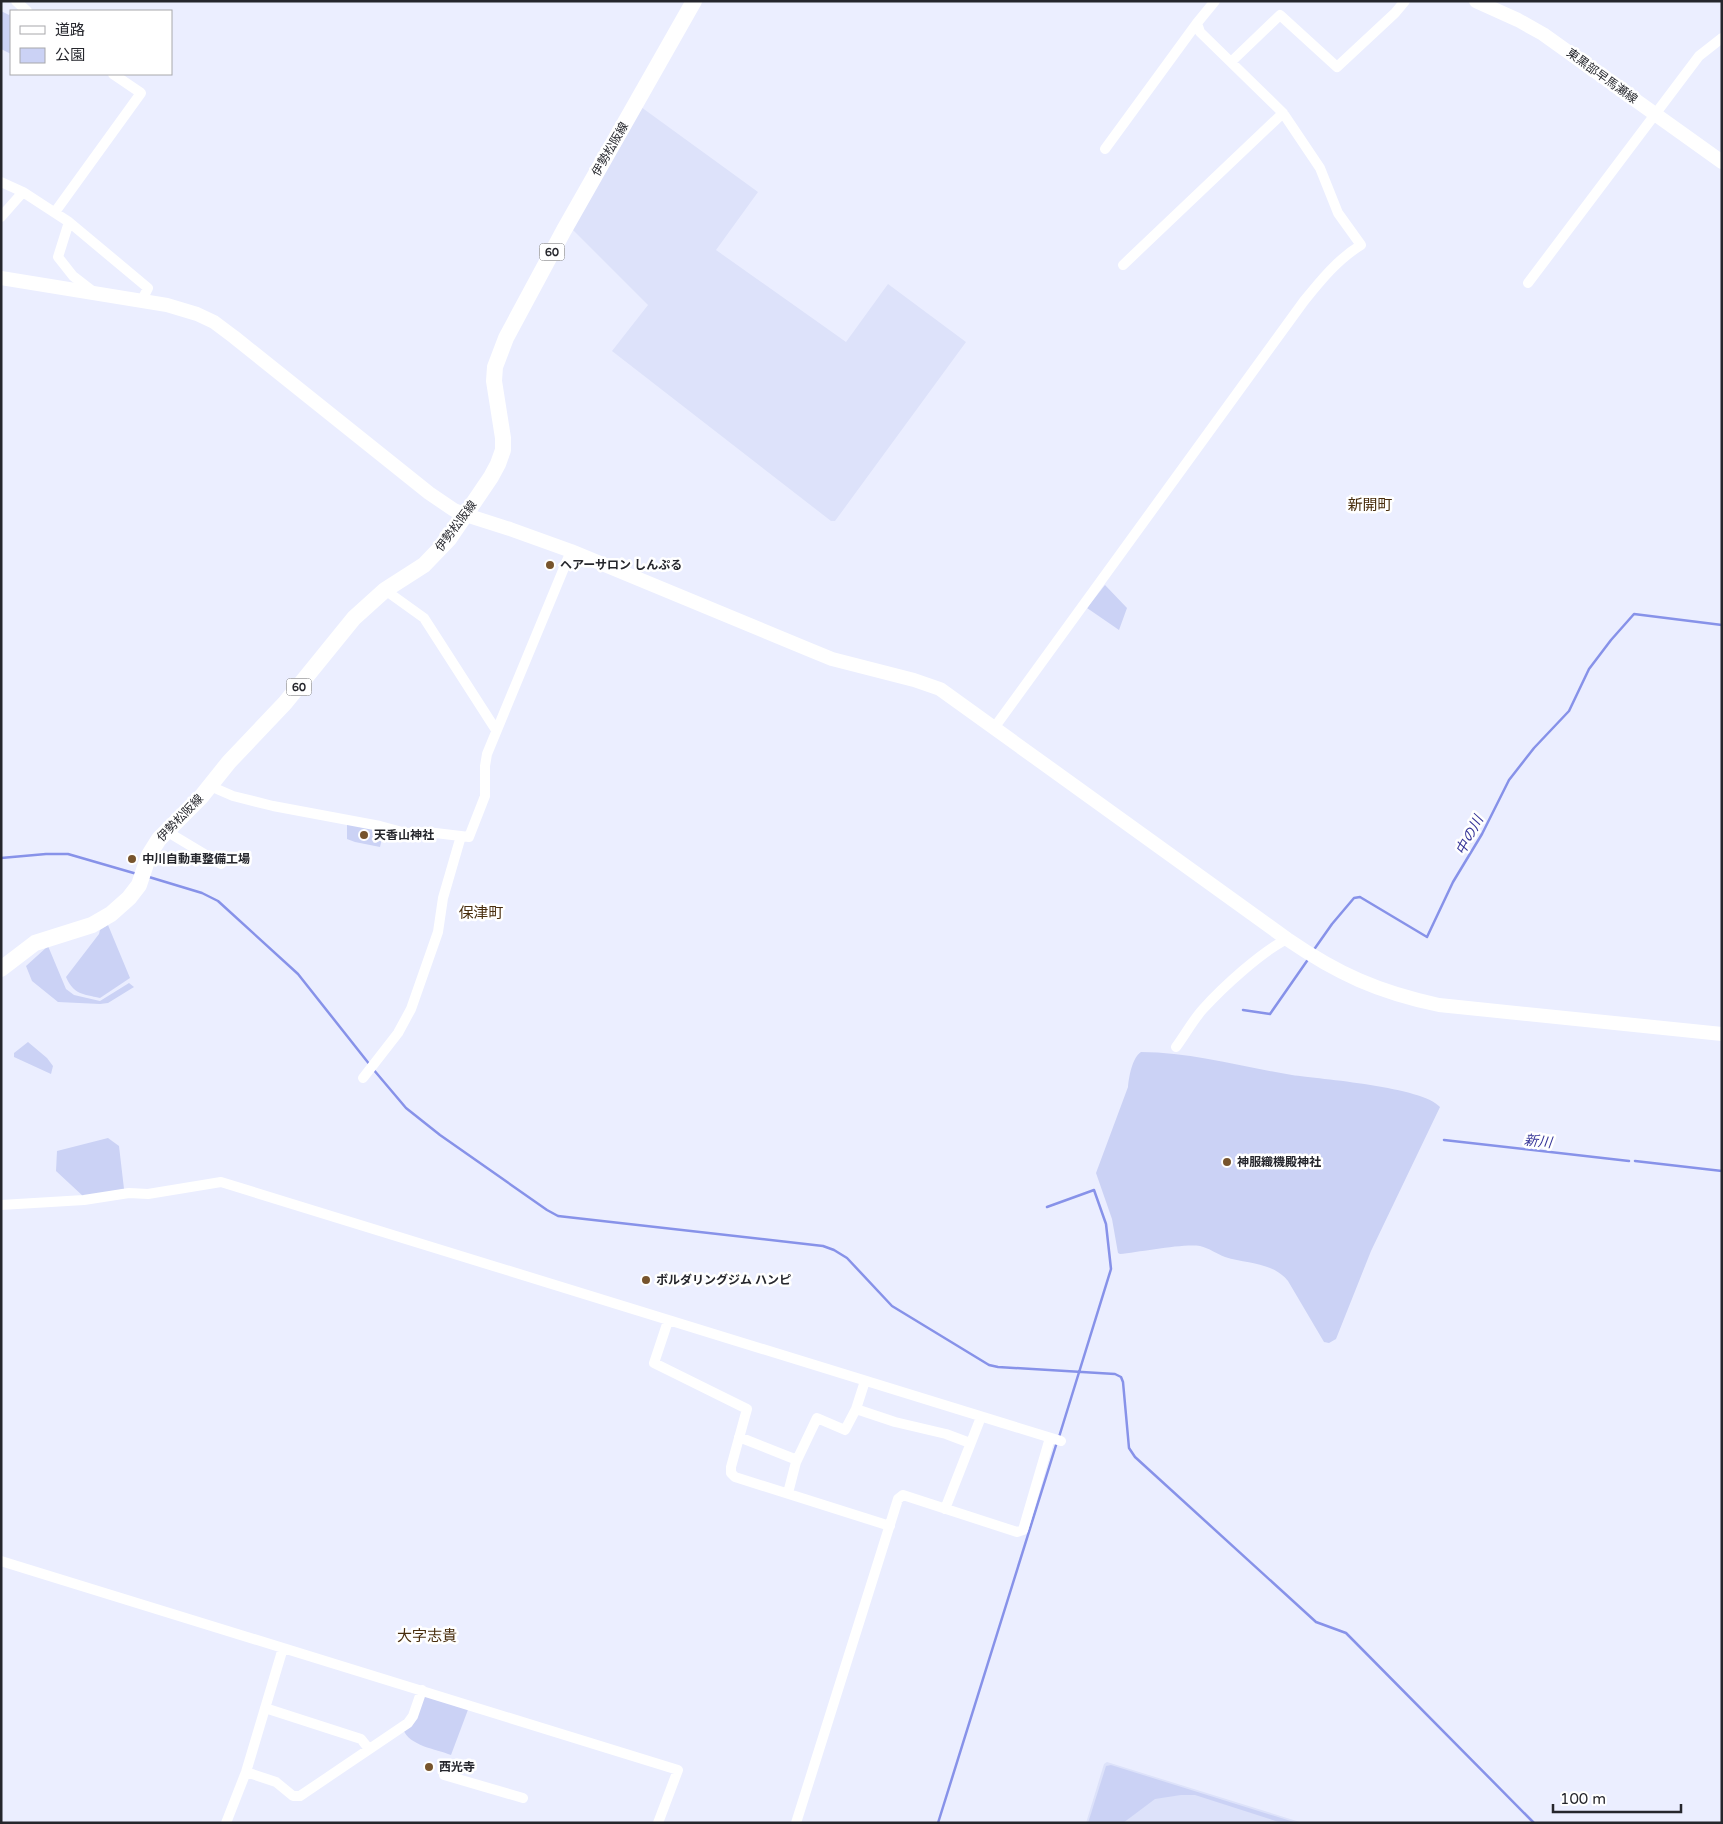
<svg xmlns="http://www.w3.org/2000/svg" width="1723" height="1824" font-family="'Varela Round','Noto Sans JP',sans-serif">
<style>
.built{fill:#dde2fa}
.green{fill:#cbd2f5}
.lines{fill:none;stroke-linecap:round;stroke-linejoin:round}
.stream{stroke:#8792e9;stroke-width:2.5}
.street{stroke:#fff;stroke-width:10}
.secondary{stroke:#fff;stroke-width:14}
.primary{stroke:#fff;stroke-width:16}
.poi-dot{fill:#77542d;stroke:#fff;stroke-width:2}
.labels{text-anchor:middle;stroke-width:5;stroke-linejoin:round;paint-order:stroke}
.shield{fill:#fff;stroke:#66676b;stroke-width:1}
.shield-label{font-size:11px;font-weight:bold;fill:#25262c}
.street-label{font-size:12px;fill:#25262c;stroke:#fff}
.poi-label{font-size:12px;font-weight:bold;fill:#25262c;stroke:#fff;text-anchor:start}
.water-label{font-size:14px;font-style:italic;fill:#353497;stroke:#fff}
.quarter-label{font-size:15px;fill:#482d0d;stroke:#fff}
</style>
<rect width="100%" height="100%" fill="#ebeeff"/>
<path class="built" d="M641,107L758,192L716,250L846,342L888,284L966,342L835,521H831L612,351L648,305L571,228Z
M1107,1762L1303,1823H1086L1104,1764Z"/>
<path class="green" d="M1,11L9,15L11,12V54L1,49Z
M1105,585L1127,608L1119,630L1087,608Z
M347,824L384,830L380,847L355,842L347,839Z
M108,925L130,978L100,998C83,994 74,995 66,977L99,934L100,930Z
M48,946L66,989L74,995L100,1001L129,983L134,987L108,1003L100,1004L58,1002L32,981L26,966Z
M28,1042L47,1058L53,1066L51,1074L14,1057V1053Z
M1141,1052C1192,1052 1242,1067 1292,1075C1320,1079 1424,1087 1440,1107L1371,1251L1336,1339L1329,1343L1324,1342L1288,1281C1273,1262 1247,1264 1225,1257C1217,1254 1209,1248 1200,1246C1185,1243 1139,1252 1120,1254L1118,1253L1112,1219L1096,1173L1128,1087C1129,1077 1132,1058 1141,1052Z
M108,1138L119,1146L124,1189L84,1197L56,1171L57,1151Z
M423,1692L469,1707L451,1755C436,1749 409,1746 403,1729Z
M1111,1765L1297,1823H1282L1195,1795H1181L1155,1799L1123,1823H1088L1106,1766Z"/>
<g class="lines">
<path class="stream" d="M1,858L46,854H68L137,874
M149,877L202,893L218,901L298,974L370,1065
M1313,951L1332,924L1354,898L1360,897L1427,937L1453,882L1482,834L1509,780L1534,748L1569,711L1589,669L1611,640L1634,614L1722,625
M1243,1010L1270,1014L1309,958
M373,1069L406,1108L440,1135L547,1210L558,1216L823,1246L834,1250L847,1258L892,1306L989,1365L998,1367L1115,1374L1121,1377L1123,1382L1129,1448L1135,1457L1316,1622L1346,1633L1534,1823
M1444,1140L1629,1161
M1635,1161L1722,1171
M1047,1207L1094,1190L1106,1224L1111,1269L1059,1437
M938,1823L1057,1442"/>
<path class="street" d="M16,1L27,11
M1231,62L1280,15L1337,67L1395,13L1405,1
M1105,149L1197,23L1215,1
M1,182L23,192L69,222L58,257L73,276L95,293
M55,212L141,93L113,74
M1,217L23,192
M69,222L148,288L142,300
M1123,265L1283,113
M1528,283L1699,56L1722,38
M385,590L424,618L496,730
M994,728L1304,301C1321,280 1338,259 1361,245L1338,213L1320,168L1283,113L1200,32L1197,23
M210,786L233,796L273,806L380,826L406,833L427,832L469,837L485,796V766L487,754L571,551
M166,831L221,864
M1176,1047C1185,1035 1193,1020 1203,1009C1223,987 1261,952 1287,939
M363,1078L398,1033L411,1009L438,932L443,898L461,836
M1,1205L84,1200L129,1193L148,1194L221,1182L1061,1441
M668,1321L654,1363L747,1409L731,1467V1473L735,1477L890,1526
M865,1381L856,1409L895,1422L946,1434L970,1443
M739,1437L797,1460
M788,1493L796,1462L817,1418L845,1430L856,1409
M945,1509L981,1417
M1,1561L678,1770L658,1823
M265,1708L361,1739L369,1749
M246,1772L276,1782L293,1796H300L408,1723L413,1716L422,1690
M444,1775L523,1798
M226,1823L246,1772L283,1648
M796,1823L898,1499L903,1495L1017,1532L1023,1530L1050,1438"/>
<path class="secondary" d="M1476,1L1518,20L1543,34L1722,162
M1,278L167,305L197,314L214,322L234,337L429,493L454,510L466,515L510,529L571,551L810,650L832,659L914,680L940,689L1287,939C1338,974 1378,992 1439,1005L1722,1034"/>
<path class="primary" d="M1,969L35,943L92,925L111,914L129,898L139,885L149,855L159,839L201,797L229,762L285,703L354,618L385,590L424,565L449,539L491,477L498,464L503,450V438L494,381L495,367L506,338L564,230L694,1"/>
</g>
<g class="poi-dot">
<circle cx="550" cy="565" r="5"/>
<circle cx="364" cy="835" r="5"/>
<circle cx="132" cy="859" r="5"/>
<circle cx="1227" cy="1162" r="5"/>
<circle cx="646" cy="1280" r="5"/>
<circle cx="429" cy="1767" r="5"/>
</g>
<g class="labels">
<g class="shield">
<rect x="539.5" y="243.5" width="25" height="17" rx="4"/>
<rect x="286.5" y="678.5" width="25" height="17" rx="4"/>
</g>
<g class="shield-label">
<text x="552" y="256">60</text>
<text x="299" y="691">60</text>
</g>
<g class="street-label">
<text transform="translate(1602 76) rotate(36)" y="4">東黒部早馬瀬線</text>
<text transform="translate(610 149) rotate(-60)" y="4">伊勢松阪線</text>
<text transform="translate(456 526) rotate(-53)" y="4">伊勢松阪線</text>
<text transform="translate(180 818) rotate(-46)" y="4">伊勢松阪線</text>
</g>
<g class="poi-label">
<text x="560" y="569">ヘアーサロン しんぷる</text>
<text x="374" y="839">天香山神社</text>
<text x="142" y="863">中川自動車整備工場</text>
<text x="1237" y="1166">神服織機殿神社</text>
<text x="656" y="1284">ボルダリングジム ハンピ</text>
<text x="439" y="1771">西光寺</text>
</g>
<g class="water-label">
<text transform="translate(1469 835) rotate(-62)" y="5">中の川</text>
<text transform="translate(1538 1141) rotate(6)" y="5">新川</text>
</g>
<g class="quarter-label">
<text x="1370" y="510">新開町</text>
<text x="481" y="918">保津町</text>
<text x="427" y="1641">大字志貴</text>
</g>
</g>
<rect width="1723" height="1824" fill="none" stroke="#25262c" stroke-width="5"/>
<rect x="10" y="10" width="162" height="65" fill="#ffffff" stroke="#a8a8ab"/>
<rect x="20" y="26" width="25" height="8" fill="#ffffff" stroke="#a8a8ab"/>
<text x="55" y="35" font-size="15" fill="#25262c">道路</text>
<rect x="20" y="48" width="25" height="15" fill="#cbd2f5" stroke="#a8a8ab"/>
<text x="55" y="60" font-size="15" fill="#25262c">公園</text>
<path d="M1553 1804v8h128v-8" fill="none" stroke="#25262c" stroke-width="2.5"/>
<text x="1560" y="1804" font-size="15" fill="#25262c" stroke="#ffffff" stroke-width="4" paint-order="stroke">100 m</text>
</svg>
